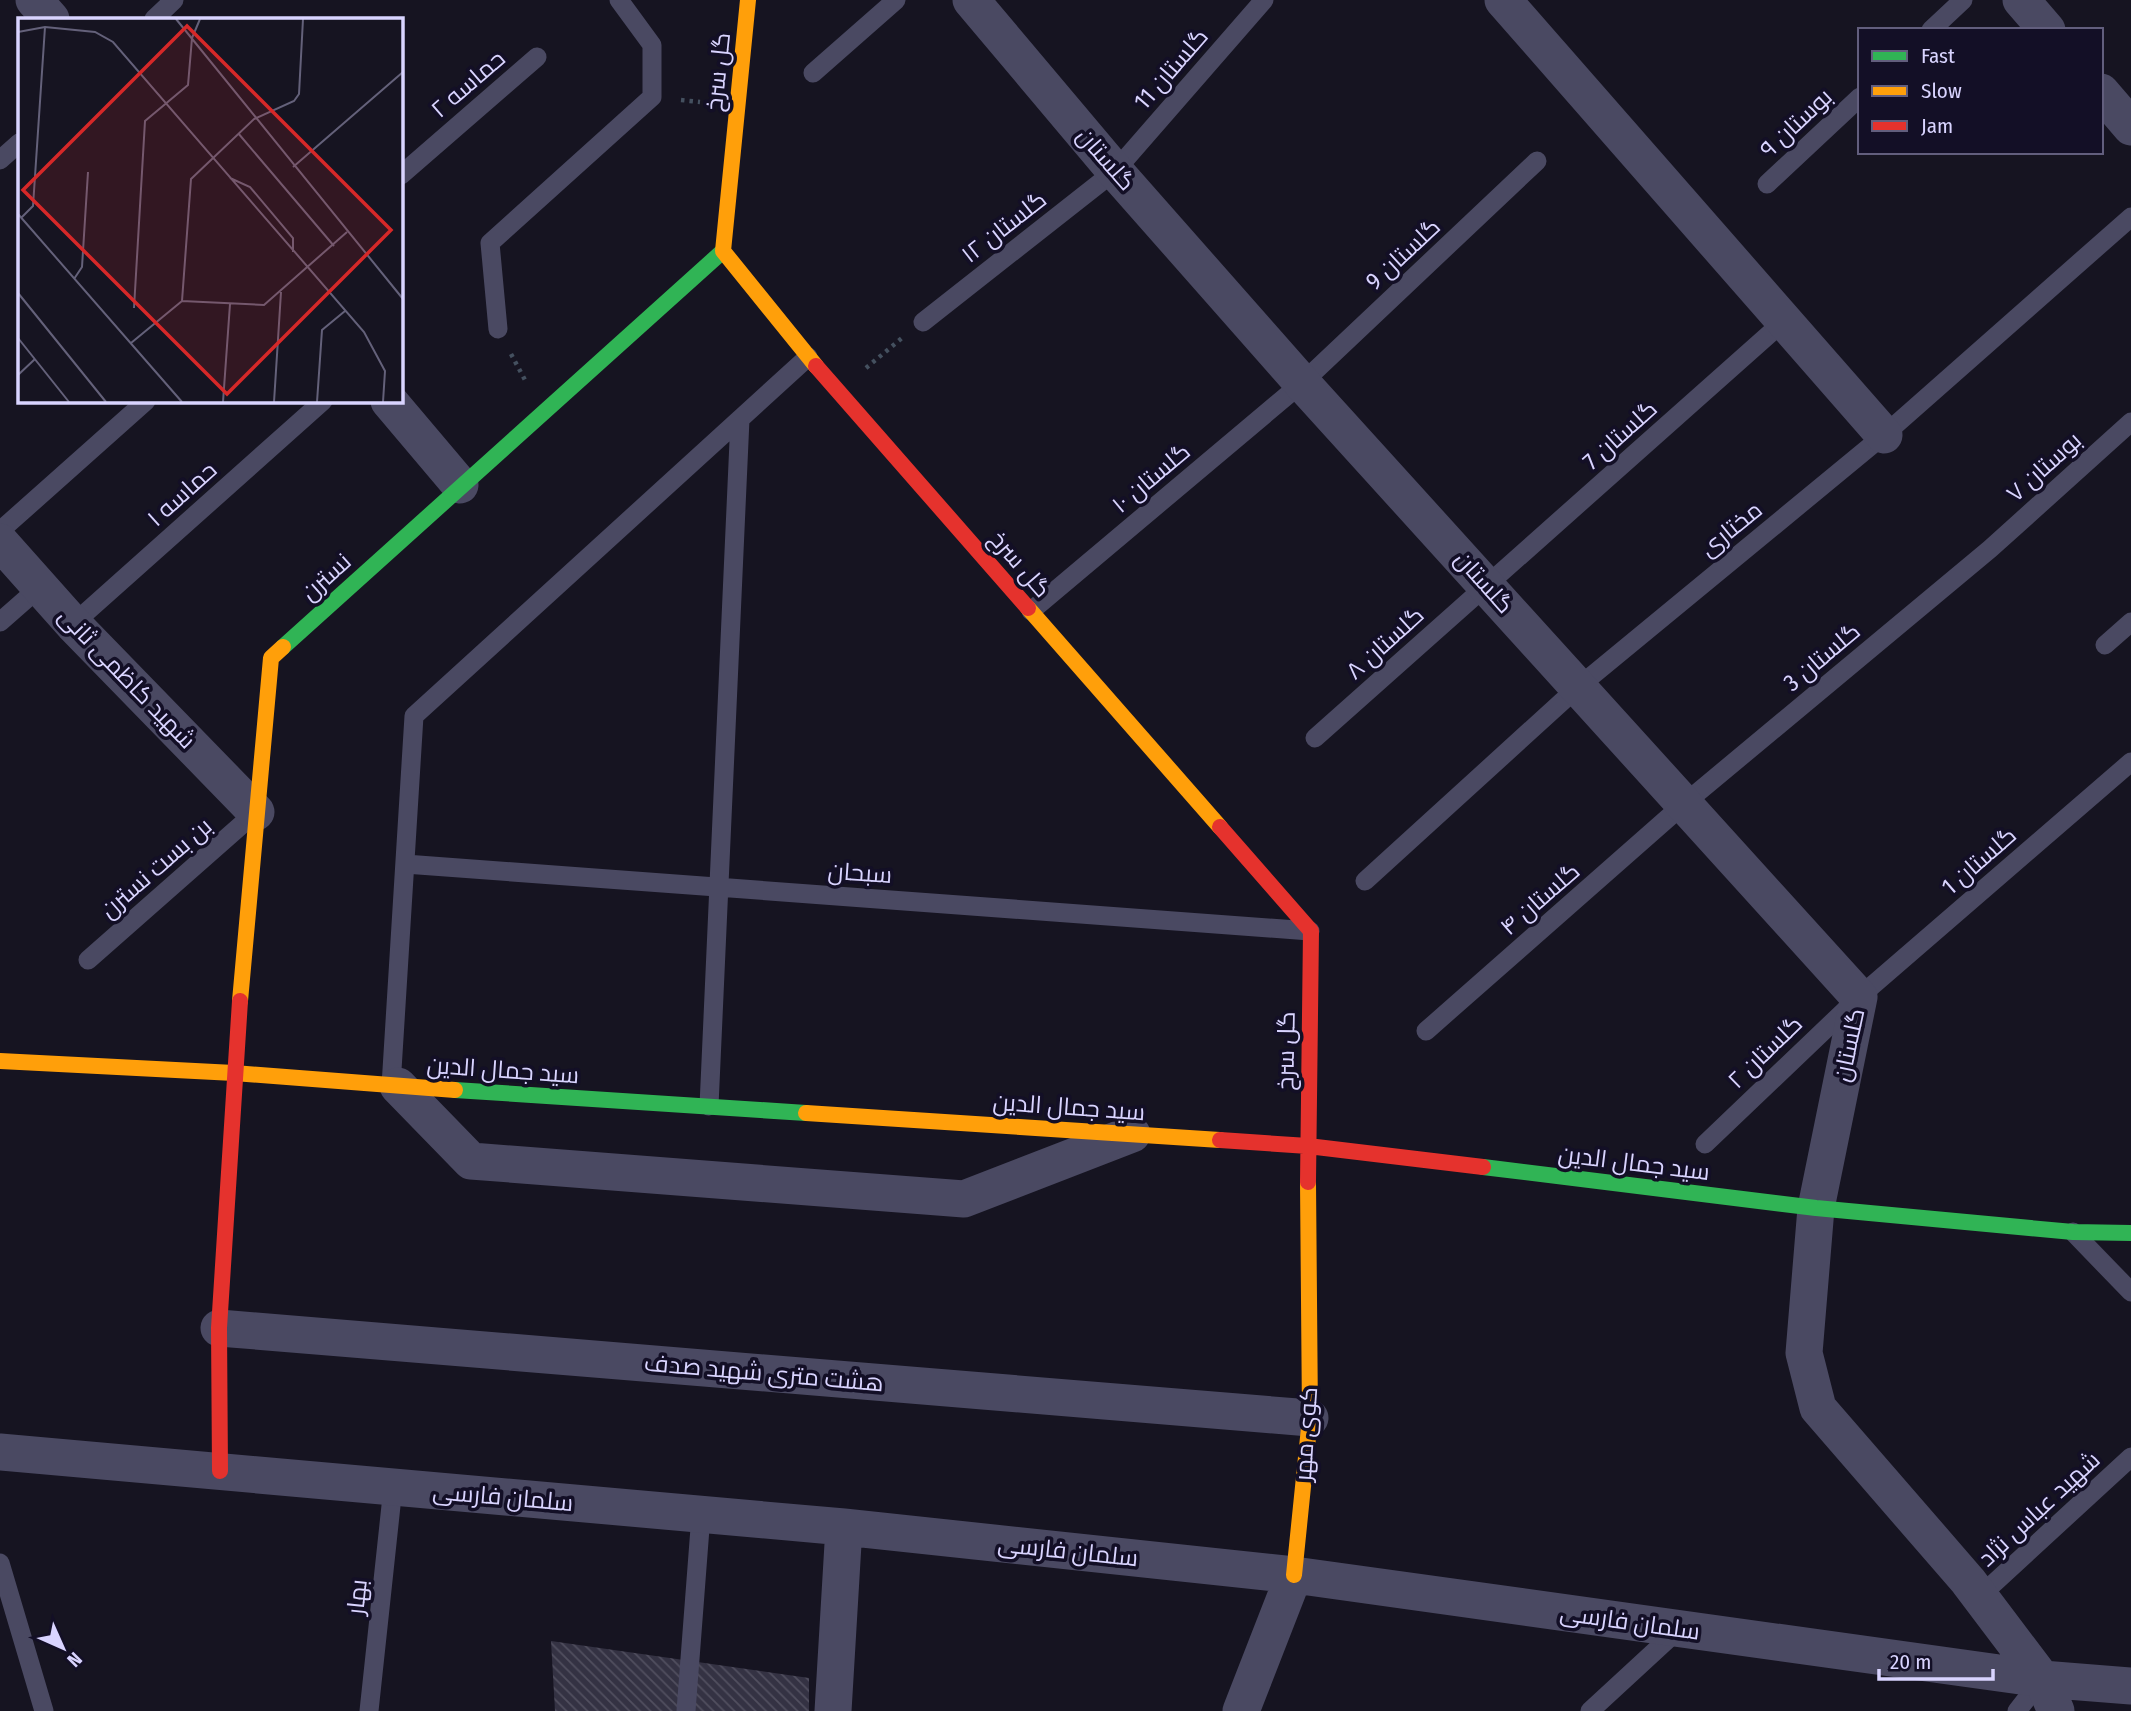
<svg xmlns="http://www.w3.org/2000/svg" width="2131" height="1711" font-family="'Fira Sans Condensed',Cairo,sans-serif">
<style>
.building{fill:url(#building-back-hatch)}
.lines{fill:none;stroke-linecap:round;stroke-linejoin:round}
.path{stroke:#44505f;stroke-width:4.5;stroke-dasharray:3.5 5;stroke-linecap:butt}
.lane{stroke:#4a4962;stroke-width:19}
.street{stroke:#4a4962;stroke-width:37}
.fast{stroke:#30b455;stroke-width:16}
.slow{stroke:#ff9f0a;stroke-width:16}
.jam{stroke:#e5322d;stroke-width:16}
.labels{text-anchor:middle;stroke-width:7;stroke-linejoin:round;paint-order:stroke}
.street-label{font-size:24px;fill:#d9d4ff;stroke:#130f26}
.inset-road{fill:none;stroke:#64617a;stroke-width:2}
.view{fill:#d62828;fill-opacity:0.15;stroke:#d62828;stroke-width:3.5}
.inset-edge{fill:none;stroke:#d9d4ff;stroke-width:3.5}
</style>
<defs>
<pattern id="building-back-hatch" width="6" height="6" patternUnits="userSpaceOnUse" patternTransform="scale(1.75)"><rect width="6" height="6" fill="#343243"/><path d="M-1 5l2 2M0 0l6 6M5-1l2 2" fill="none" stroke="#514f5f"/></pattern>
</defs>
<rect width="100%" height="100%" fill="#161421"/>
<path class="building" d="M551,1641L809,1678V1711H555Z"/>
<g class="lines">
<path class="path" d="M681,100L700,102
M511,354L525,380
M866,368L902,338"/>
<path class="lane" d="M154,19L174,0
M1931,30L1963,0
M813,73L896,0
M0,160L19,143
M401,175L537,57
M1767,184L1860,97
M923,322L1115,171L1264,0
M498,329L490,243L652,97V45L619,0
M0,531L146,401
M1031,611L1302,383L1537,161
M0,622L41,586
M73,624L323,401
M2105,645L2131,622
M1315,738L1784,321
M405,864L1310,931
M1365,881L1577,688L1884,435L2131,217
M88,960L255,813
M1426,1031L1685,803L1990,549L2131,422
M391,1086L414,716L808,357
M709,1106L740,419
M1705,1144L1859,997L2131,762
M2073,1232L2131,1292
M0,1563L44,1711
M1980,1596L2131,1457
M369,1711L393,1487
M686,1711L701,1515
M1590,1711L1680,1628
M2017,1711L2042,1679"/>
<path class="street" d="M34,0L51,19
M971,0L1115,171L1302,383L1859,997L1816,1208L1804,1353L1818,1408L1968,1581L2042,1679L2056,1711
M1503,0L1884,435
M2021,0L2047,30
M2101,92L2131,127
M389,401L460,485
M0,542L73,624L256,812
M398,1086L471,1161L964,1199L1132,1134
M219,1328L1310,1418
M0,1452L844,1527L1294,1575L2042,1679L2131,1686
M833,1711L844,1527
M1241,1711L1294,1575"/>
<path class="fast" d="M283,647L723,251
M455,1090L806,1113
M1483,1167L1816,1208L2073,1232L2131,1233"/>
<path class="slow" d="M748,0L723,251L816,366
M1028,608L1220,827
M240,1001L271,658L283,647
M0,1061L234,1073L455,1090
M806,1113L1220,1140
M1294,1575L1310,1418L1308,1182"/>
<path class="jam" d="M816,366L1028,608
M1220,827L1311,931L1308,1182
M1220,1140L1308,1146L1483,1167
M220,1471L219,1328L240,1001"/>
</g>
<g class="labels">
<g class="street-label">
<text transform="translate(1171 69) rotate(-49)" y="8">گلستان 11</text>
<text transform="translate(718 72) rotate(-84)" y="8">گل سرخ</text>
<text transform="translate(468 84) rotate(-41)" y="8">حماسه ۲</text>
<text transform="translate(1796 123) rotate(-43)" y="8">بوستان ۹</text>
<text transform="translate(1106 159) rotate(49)" y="8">گلستان</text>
<text transform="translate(1004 227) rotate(-38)" y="8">گلستان ۱۲</text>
<text transform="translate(1403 254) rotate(-43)" y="8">گلستان 9</text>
<text transform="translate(1620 435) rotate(-42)" y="8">گلستان 7</text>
<text transform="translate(2044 467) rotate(-42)" y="8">بوستان ۷</text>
<text transform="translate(1151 478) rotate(-40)" y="8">گلستان ۱۰</text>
<text transform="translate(182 494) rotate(-42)" y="8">حماسه ۱</text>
<text transform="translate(1731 529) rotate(-39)" y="8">مختاری</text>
<text transform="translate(1020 564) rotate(49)" y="8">گل سرخ</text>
<text transform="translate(326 577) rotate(-42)" y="8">نسترن</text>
<text transform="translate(1484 582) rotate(48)" y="8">گلستان</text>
<text transform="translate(1385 643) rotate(-42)" y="8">گلستان ۸</text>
<text transform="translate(1822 657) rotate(-40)" y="8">گلستان 3</text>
<text transform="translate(127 678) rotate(46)" y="8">شهید کاظمی ثانی</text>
<text transform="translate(1979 861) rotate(-41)" y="8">گلستان 1</text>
<text transform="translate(156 868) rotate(-41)" y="8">بن بست نسترن</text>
<text transform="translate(860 873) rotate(4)" y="8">سبحان</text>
<text transform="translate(1540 899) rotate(-41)" y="8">گلستان ۴</text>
<text transform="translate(1849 1045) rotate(-78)" y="8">گلستان</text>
<text transform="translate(1286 1051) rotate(-89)" y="8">گل سرخ</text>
<text transform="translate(1765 1052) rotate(-44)" y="8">گلستان ۲</text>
<text transform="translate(503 1070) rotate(4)" y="8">سید جمال الدین</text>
<text transform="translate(1069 1107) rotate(4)" y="8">سید جمال الدین</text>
<text transform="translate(1634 1163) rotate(7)" y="8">سید جمال الدین</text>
<text transform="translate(764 1373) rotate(5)" y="8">هشت متری شهید صدف</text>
<text transform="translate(1306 1434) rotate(-86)" y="8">کوی مهر</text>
<text transform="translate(503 1497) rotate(5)" y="8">سلمان فارسی</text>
<text transform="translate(2039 1509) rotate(-43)" y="8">شهید عباس نژاد</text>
<text transform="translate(1068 1551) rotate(6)" y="8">سلمان فارسی</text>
<text transform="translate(357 1597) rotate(-84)" y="8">بهار</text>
<text transform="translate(1630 1622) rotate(8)" y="8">سلمان فارسی</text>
</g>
</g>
<g transform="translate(18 18)">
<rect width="385" height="385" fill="#161421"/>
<path class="inset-road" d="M158,1L385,281M0,14L27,9L77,14L95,24L346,314L367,353L365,384M220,115L316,228M275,149L385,54M212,160L232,169L275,220V234M0,196L164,384M3,200L15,188L27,9M56,261L64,249L70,154M0,275L88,384M164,283L246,287L329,214M116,290L127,103L170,67L174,20L182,1M0,320L51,384M113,325L164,283L173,161L236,101L276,83L281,76L285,1M0,357L17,341M205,384L212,286M256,384L263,274M299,384L304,312L327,293"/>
<path class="view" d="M169,8L373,212L209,376L5,172Z"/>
<rect width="385" height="385" class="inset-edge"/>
</g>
<rect x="1858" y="28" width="245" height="126" fill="#130f26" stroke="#625e7d" stroke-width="2"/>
<rect x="1872" y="51" width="35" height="10" fill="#30b455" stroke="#625e7d" stroke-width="2"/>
<text x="1921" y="63" font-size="21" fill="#d9d4ff">Fast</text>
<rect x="1872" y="86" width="35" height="10" fill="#ff9f0a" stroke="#625e7d" stroke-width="2"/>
<text x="1921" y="98" font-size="21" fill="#d9d4ff">Slow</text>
<rect x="1872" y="121" width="35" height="10" fill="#e5322d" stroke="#625e7d" stroke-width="2"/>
<text x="1921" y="133" font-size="21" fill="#d9d4ff">Jam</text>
<g transform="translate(63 1648) rotate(135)" stroke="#130f26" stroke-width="5" paint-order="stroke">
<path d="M0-5L12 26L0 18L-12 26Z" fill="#d9d4ff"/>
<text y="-10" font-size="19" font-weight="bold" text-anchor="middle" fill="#d9d4ff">N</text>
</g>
<path d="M1879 1669v10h114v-10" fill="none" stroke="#d9d4ff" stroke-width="3.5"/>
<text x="1890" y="1669" font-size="21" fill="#d9d4ff" stroke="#130f26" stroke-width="5" paint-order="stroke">20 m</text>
</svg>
